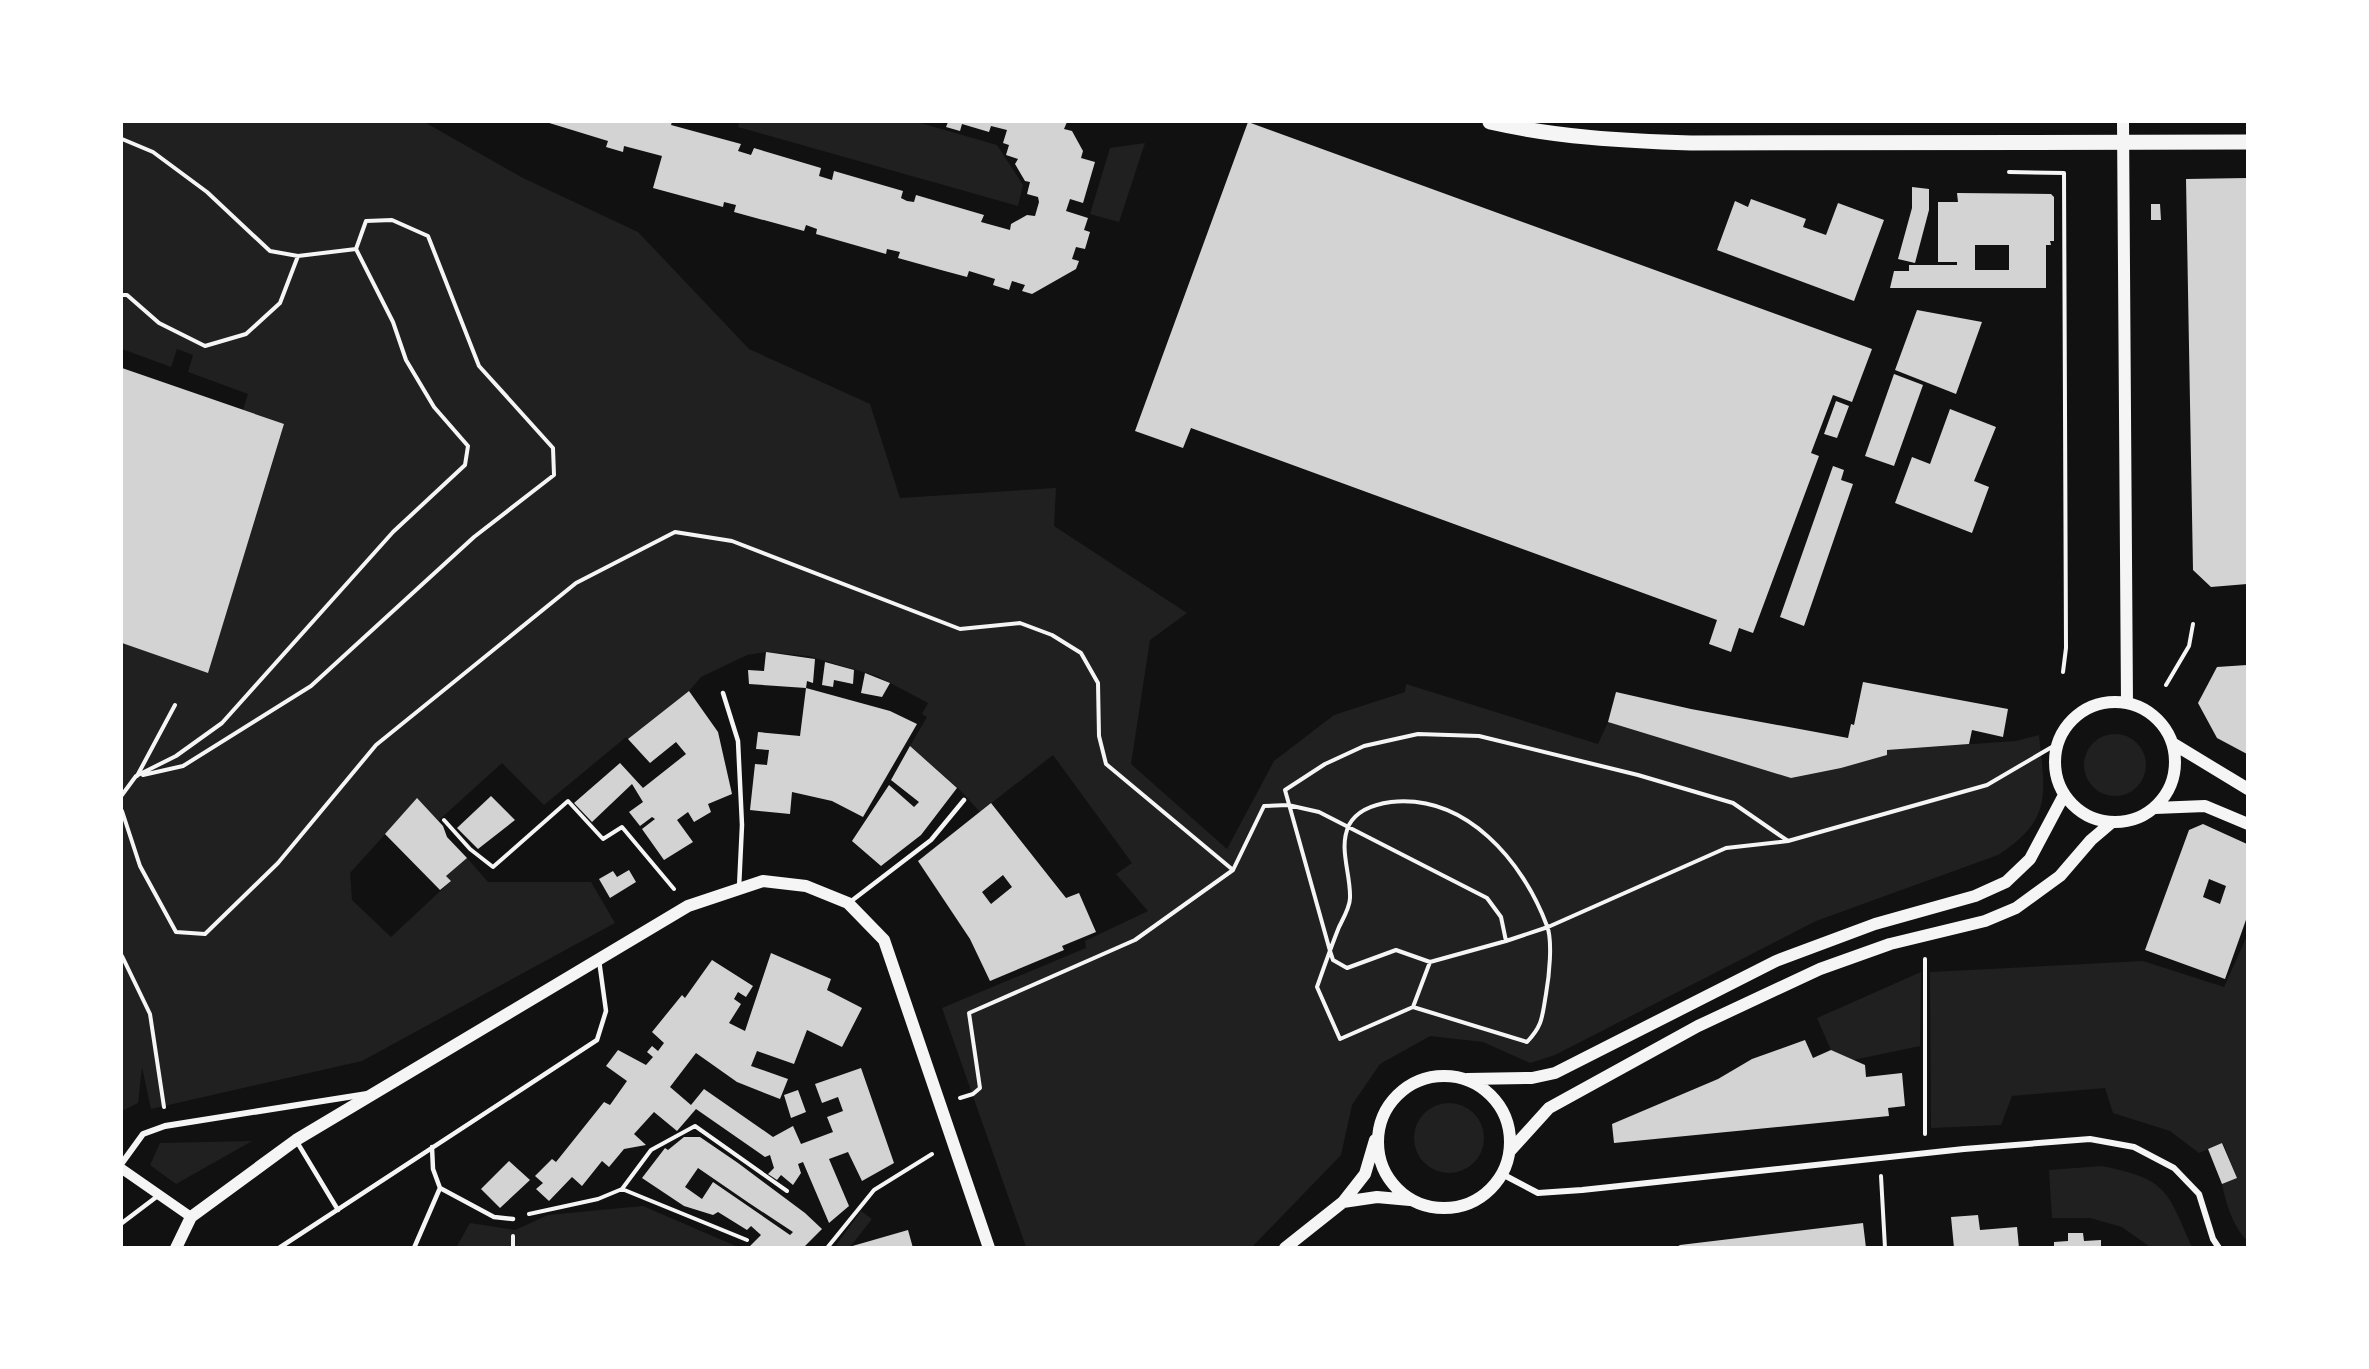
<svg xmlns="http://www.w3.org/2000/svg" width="2369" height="1369" font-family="'PT Sans Narrow',sans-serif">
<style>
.green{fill:#202020}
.building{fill:#d3d3d3;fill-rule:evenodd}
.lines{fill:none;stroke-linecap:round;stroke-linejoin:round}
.path{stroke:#f5f5f5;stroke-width:4}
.service{stroke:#f5f5f5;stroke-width:4.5}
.minor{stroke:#f5f5f5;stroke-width:6}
.tertiary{stroke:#f5f5f5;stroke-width:10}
.secondary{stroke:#f5f5f5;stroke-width:12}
.primary{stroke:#f5f5f5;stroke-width:15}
</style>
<rect width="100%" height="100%" fill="#111"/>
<path class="green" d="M122,122L426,123L523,178L638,232L749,349L870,404L900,498L1056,488L1054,526L1187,613L1150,640L1131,764L1227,849L1274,761L1334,715L1405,692L1406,684L1598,744L1608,722L1791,778L1841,768L1887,755V750L2016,741L2039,735C2045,794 2053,819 1998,855L1816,921L1555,1055L1530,1063L1483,1042L1430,1036L1380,1064L1352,1105L1341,1155L1252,1247H1026L942,1008L1086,948L1085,941L1148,911L1116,874L1132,863L1053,755L980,812L960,790L910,746L927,717L922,714L928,703L877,676L808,656L766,652L747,655L701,677L689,691L628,739L626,737L544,805L502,763L438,821L417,799L350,873L352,900L391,937L450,882L446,876L467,858L488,882H591L615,923L362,1061L151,1109L142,1067L138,1103L124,1110L122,1108V643L208,672L284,425L243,410L248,394L188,372L193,355L177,349L171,367L122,349Z
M739,122H917L997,145L1023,185L1018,206L738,127Z
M1145,143L1119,222L1090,214L1110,148Z
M2084 765a31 31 0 1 1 62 0a31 31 0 1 1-62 0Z
M2247,936V1241C2233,1226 2226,1204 2222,1184L2237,1178L2223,1143L2199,1153L2170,1131L2113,1113L2105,1088L2012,1096L2001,1125L1931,1128L1930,972L2143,961L2224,987Z
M1921,972L1920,1046L1853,1060L1831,1050L1817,1018Z
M1414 1138a35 35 0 1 1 70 0a35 35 0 1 1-70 0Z
M252,1141L176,1184L150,1165L160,1143Z
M2102,1166C2167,1179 2167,1190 2192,1247H2150L2122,1227L2090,1218H2052L2049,1170Z
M643,1206L738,1247L456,1248L470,1223L515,1230L548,1215Z
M861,1211L872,1219L850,1247L834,1248Z"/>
<path class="building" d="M546,122H672L671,125L741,144L738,151L751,155L754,148L821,168L819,176L832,180L834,171L903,191L901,198L907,201L914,202L916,195L984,215L981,222L1010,230L1011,224L1027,215L1035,216L1039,202L1038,197L1027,194L1030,182L1025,181L1015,164L1018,159L1006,155L1009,145L1003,143L1007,130L991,126L989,132L962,124L960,131L946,127L948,122H1067L1064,129L1072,131L1083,151L1081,158L1095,162L1083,203L1070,199L1066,211L1088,218L1084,230L1090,232L1085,249L1076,247L1072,259L1079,261L1076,269L1032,294L1022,291L1025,285L1012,281L1009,290L993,285L995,279L969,271L967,277L941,270L898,258L900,252L887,249L886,254L816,234L817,229L806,225L804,231L734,212L736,205L724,202L723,207L653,188L662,156L624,146L623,152L606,147L608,141Z
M1248,122L1872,349L1852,402L1833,395L1811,453L1819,456L1753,633L1739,628L1731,652L1709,644L1717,620L1191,428L1183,448L1135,431Z
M2247,178V584L2211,587L2193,570L2186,179Z
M1912,187L1929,189V210L1915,263L1898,259L1912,208Z
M1957,193L2051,194L2054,197V241H2050L2051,245H2046V288H1890L1894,271H1909V265H1957V262H1938V202H1958ZM1975,245H2009V270H1975Z
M1751,199L1806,219L1803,227L1826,235L1838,203L1884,220L1854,301L1717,250L1735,201L1748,207Z
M2151,204H2160L2161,220H2151Z
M1917,310L1982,322L1956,394L1895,370Z
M122,368L284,424L208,673L122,643Z
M1894,374L1923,385L1894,466L1865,456Z
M1836,401L1849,406L1837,438L1824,434Z
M1950,409L1996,427L1974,481L1989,487L1972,533L1895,503L1912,457L1930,464Z
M1833,466L1844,470L1841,480L1853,484L1804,626L1780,617Z
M766,652L815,659L813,683L807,681L806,688L749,684L748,670L764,671Z
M825,662L854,670L853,684L834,680L833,687L822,685Z
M2247,665V754L2217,738L2198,703L2217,667Z
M865,673L890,683L882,697L861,693Z
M1863,682L2008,709L2003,737L1972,730L1969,744L1887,750V755L1841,768L1791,778L1608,722L1616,692L1691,709L1848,738L1851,724L1854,725Z
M806,688L890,711L917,724L863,817L832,801L792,792L790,814L750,810L755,764L767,765L769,750L756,749L758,732L800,736Z
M689,691L718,732L732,794L708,804L711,812L694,822L688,812L677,820L693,842L664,860L642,829L655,819L652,817L640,826L629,812L643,802L632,784L592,822L574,803L620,763L643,788L686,754L676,742L650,763L628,739Z
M910,746L957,788L921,835L881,866L852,841L889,785L914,807L919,802L891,780Z
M491,796L515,820L478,849L457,828Z
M417,798L443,826L447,837L467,858L446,876L451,881L440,890L385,834Z
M991,803L1066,898L1079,893L1096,932L1062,946L1064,950L990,981L970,939L918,861ZM1003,875L1012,887L991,904L982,892Z
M2203,824L2247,844V917L2225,979L2145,950L2189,830ZM2209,879L2226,886L2220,904L2203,897Z
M629,870L636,882L610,898L599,879L613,871L617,877Z
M771,953L831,979L827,990L862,1008L842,1047L807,1030L794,1064L757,1051L751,1066L788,1079L780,1099L737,1082L696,1053L670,1087L691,1105L704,1089L773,1137L793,1126L801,1144L833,1132L827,1117L843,1111L838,1097L822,1103L815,1084L861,1068L894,1163L862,1181L848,1152L829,1159L849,1206L829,1223L803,1162L798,1164L801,1173L793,1185L781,1175L777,1180L768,1174L774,1168L770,1155L765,1157L696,1109L677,1131L654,1112L634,1134L646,1145L624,1149L609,1167L602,1161L582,1186L572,1177L549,1201L536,1189L543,1183L535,1176L552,1159L556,1162L604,1102L610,1105L627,1081L606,1066L618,1050L646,1065L653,1057L647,1052L652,1046L658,1051L664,1043L652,1032L682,995L685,998L712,960L753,986L746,997L738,992L734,999L741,1004L729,1023L745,1031Z
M1805,1040L1813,1058L1831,1050L1865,1065L1866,1077L1902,1073L1905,1106L1888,1108L1889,1116L1614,1143L1612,1124L1718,1079L1752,1059Z
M798,1090L806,1112L791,1118L784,1095Z
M684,1137H700L738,1163L805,1213L822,1229L803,1248H748L761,1235L751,1226L747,1230L718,1212L713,1215L684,1206L642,1178L665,1148L668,1150ZM698,1168L749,1203L793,1232L790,1235L713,1182L702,1199L685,1187Z
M2222,1143L2237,1178L2222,1184L2208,1149Z
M509,1161L530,1180L500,1208L481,1189Z
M1978,1215L1980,1230L2017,1227L2019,1248H1954L1951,1217Z
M1863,1223L1866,1248H1675L1680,1245Z
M908,1230L913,1248H849V1247Z
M2068,1233H2083L2084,1241L2101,1240V1248H2054V1242L2068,1241Z"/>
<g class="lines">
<path class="path" d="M122,139L153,152L207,192L270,251L298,256L356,249L393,322L406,360L434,407L468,446L465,465L393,532L222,723L176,756L136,776L122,795
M2009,172L2064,173L2066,648L2063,672
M122,295H127L159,323L205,346L246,334L280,303L298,256
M2166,685L2189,646L2193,624
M143,775L183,766L311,686L474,537L554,475L553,448L479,366L428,236L392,220L366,221L356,249
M137,776L175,705
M122,811L140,866L176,932L205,934L278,863L376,745L576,583L675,532L732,541L960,629L1020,623L1052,635L1081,653L1098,683L1099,736L1106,764L1233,870
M444,820L470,849L493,867L568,801L603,839L622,827L674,889
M1788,841L1733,803L1638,775L1479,736L1418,734L1364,746L1325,764L1285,790L1330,951L1333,960L1347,968L1396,950L1430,962L1506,941L1548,927L1726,848L1788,841L1987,785L2057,744
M122,956L150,1014L164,1107
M1925,959V1134
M1413,1007L1527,1042C1543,1025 1542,1017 1546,994C1549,977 1553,941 1547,926C1523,861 1466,794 1391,802C1376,804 1357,810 1349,825C1338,848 1351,874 1350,898C1350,907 1343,919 1339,927C1331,947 1324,967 1317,987L1340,1039L1413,1007L1430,962
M960,1098L973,1094L980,1088L969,1013L1135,940L1233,870L1264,806L1288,805L1319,812L1487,898L1501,917L1506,941
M1881,1176L1885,1248
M622,1189L651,1150L695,1126L787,1191
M529,1214L598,1199L622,1189L747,1240
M513,1236V1248
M827,1248L874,1190L932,1154"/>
<path class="service" d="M723,693L738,741L742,825L739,888
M850,902L931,840L964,800
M297,1142L338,1210
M432,1147L433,1169L440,1188L494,1217L513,1219
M122,1223L159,1195
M279,1248L597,1040L606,1011L599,960
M414,1248L440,1188"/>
<path class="minor" d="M122,1163L143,1134L165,1126L367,1094
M1502,1174L1538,1193L1582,1190L1964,1149L2090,1139L2134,1147L2174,1168L2199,1194L2213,1239L2219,1248"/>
<path class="tertiary" d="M122,1169L191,1217"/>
<path class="secondary" d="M2123,122L2127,703
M2055 762a60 60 0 1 1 120 0a60 60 0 1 1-120 0Z
M2172,743L2248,789
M2155,808L2205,806L2248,824
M1378 1142a66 66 0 1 1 132 0a66 66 0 1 1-132 0Z
M1467,1079L1532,1078L1555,1073L1776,961L1875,924L1975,896L2006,882L2030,859L2064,795
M1510,1151L1549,1108L1698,1026L1820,969L1890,944L1985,921L2016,908L2060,876L2091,840L2111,823
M1343,1202L1377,1197L1410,1200
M176,1248L191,1217L296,1140L688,906L763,881L806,886L848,903L884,940L989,1248
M1285,1248L1343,1202L1365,1174L1375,1140"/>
<path class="primary" d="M1490,122C1556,137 1623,141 1691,143L2248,142"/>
</g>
<rect width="2369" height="1369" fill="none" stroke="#ffffff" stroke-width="246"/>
</svg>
